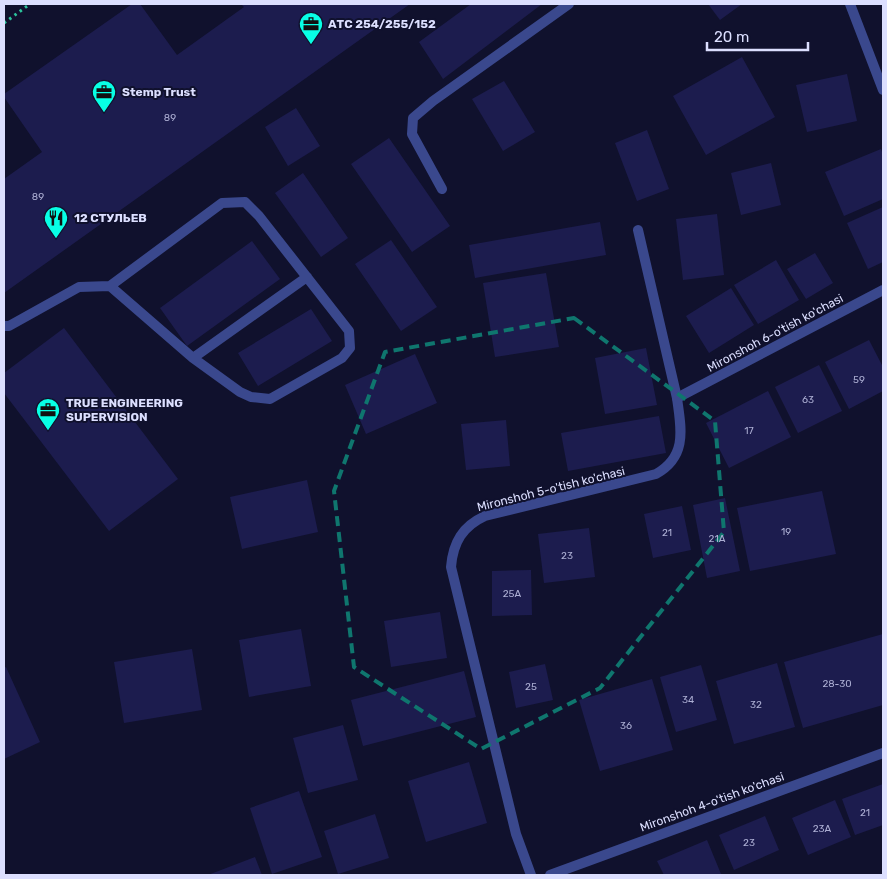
<svg xmlns="http://www.w3.org/2000/svg" width="887" height="879" font-family="Rubik,sans-serif">
<style>
.building{fill:#1c1c4e}
.lines{fill:none;stroke-linecap:round;stroke-linejoin:round}
.path{stroke:#2cc39b;stroke-width:3;stroke-dasharray:2.5 4;stroke-linecap:butt}
.service{stroke:#3a488d;stroke-width:10}
.minor{stroke:#3a488d;stroke-width:10}
.marked{fill:none;stroke:#0f766e;stroke-width:4;stroke-dasharray:10 6;stroke-linejoin:round}
.labels{text-anchor:middle;stroke-width:4;stroke-linejoin:round;paint-order:stroke}
.number-label{font-size:10px;fill:#acaed3}
.poi-label{font-size:12px;font-weight:bold;fill:#dcdfff;stroke:#10112d;text-anchor:start}
.street-label{font-size:12px;fill:#dcdfff;stroke:#10112d}
</style>
<rect width="100%" height="100%" fill="#10112d"/>
<path class="building" d="M132,4H140L177,55L244,7L241,4H410L4,293V179L42,152L4,97V94Z
M471,4H542L443,79L419,42Z
M708,4H742L720,20Z
M742,57L775,117L706,155L673,96Z
M847,74L857,121L807,132L796,85Z
M504,81L535,132L503,151L472,99Z
M296,108L320,146L288,166L265,127Z
M647,130L669,189L637,201L615,143Z
M389,138L450,226L412,252L351,164Z
M881,149L883,155V199L844,216L825,172Z
M771,163L781,205L741,215L731,173Z
M303,173L348,238L321,257L275,193Z
M883,207V262L868,269L847,223Z
M717,214L724,275L683,280L676,219Z
M600,222L606,255L475,278L469,245Z
M391,240L437,307L401,331L355,264Z
M252,241L280,279L187,346L160,308Z
M815,253L833,283L806,299L787,269Z
M776,260L799,300L758,324L734,285Z
M546,273L559,347L495,357L483,283Z
M731,288L754,325L709,353L686,316Z
M311,309L332,341L258,386L238,353Z
M64,328L178,479L109,531L4,393V373Z
M869,340L883,367V391L849,409L825,362Z
M646,348L657,405L605,414L595,358Z
M415,354L437,403L366,434L345,385Z
M819,365L842,411L798,433L775,387Z
M768,391L791,437L729,468L706,423Z
M659,416L666,453L568,471L561,433Z
M506,420L510,466L466,470L461,424Z
M307,480L318,532L242,549L230,497Z
M822,491L836,554L750,571L737,508Z
M725,498L740,571L707,578L693,505Z
M682,506L691,550L653,558L644,514Z
M589,528L595,577L544,583L538,534Z
M531,570L532,615L492,616V571Z
M440,612L447,658L391,667L384,621Z
M301,629L311,686L249,697L239,640Z
M883,634V705L803,728L784,662Z
M192,649L202,710L124,723L114,662Z
M777,663L795,727L734,744L716,681Z
M545,664L553,700L516,708L509,672Z
M701,665L717,720L676,732L660,677Z
M6,667L40,742L4,759V668Z
M464,671L476,717L363,746L351,700Z
M652,679L673,750L600,771L579,700Z
M343,725L358,780L308,793L293,738Z
M469,762L487,823L426,842L408,781Z
M883,784V825L855,835L842,799Z
M299,791L322,857L272,874L250,808Z
M835,800L851,837L808,855L792,818Z
M375,814L389,858L338,874L324,831Z
M765,816L779,850L734,870L719,835Z
M707,840L721,874L718,875H664L657,861Z
M255,857L262,875H208Z"/>
<g class="lines">
<path class="path" d="M4,23L30,4"/>
<path class="service" d="M442,189L412,134L413,118L433,101L569,4
M638,230L677,398
M4,326H9L79,287L110,286L222,203L245,202L259,216L349,331L350,348L342,358L270,399L251,397L240,392L193,358L110,286
M193,358L307,277"/>
<path class="minor" d="M850,4L883,90
M531,875L516,834L451,567C453,542 463,526 485,516L656,474C688,456 681,428 677,398L883,290
M550,875L883,753"/>
</g>
<path class="marked" d="M574,318L715,421L724,532L600,688L481,749L354,667L334,491L385,352Z"/>
<defs>
<g id="office-pin" transform="scale(1.25)"><path d="M0 17L-7.5 6A9.5 9.5 0 1 1 7.5 6Z" fill="#08ffe5" stroke="#10112d"/><path d="M-6-3h4V-5.5h4V-3h4V5H-6ZM-1-4.5V-3h2v-1.5ZM-6 0V1H6V0Z" fill="#111"/></g>
<g id="restaurant-pin" transform="scale(1.25)"><path d="M0 17L-7.5 6A9.5 9.5 0 1 1 7.5 6Z" fill="#08ffe5" stroke="#10112d"/><path d="M-5-6h1v4h1v-4h1v4h1v-4h1v5L-1.5 .5V6h-2V.5L-5-1ZM5-6V6H3V1.5H1.5Q1.5-4 5-6Z" fill="#111"/></g>
</defs>
<g fill-rule="evenodd">
<use href="#office-pin" x="311" y="24"/>
<use href="#office-pin" x="104" y="92"/>
<use href="#restaurant-pin" x="56" y="218"/>
<use href="#office-pin" x="48" y="410"/>
</g>
<g class="labels">
<g class="number-label">
<text x="170" y="121">89</text>
<text x="38" y="200">89</text>
<text x="859" y="383">59</text>
<text x="808" y="403">63</text>
<text x="749" y="434">17</text>
<text x="786" y="535">19</text>
<text x="667" y="536">21</text>
<text x="717" y="542">21A</text>
<text x="567" y="559">23</text>
<text x="512" y="597">25A</text>
<text x="837" y="687">28-30</text>
<text x="531" y="690">25</text>
<text x="688" y="703">34</text>
<text x="756" y="708">32</text>
<text x="626" y="729">36</text>
<text x="865" y="816">21</text>
<text x="822" y="832">23A</text>
<text x="749" y="846">23</text>
</g>
<g class="poi-label">
<text x="328" y="28">АТС 254/255/152</text>
<text x="122" y="96">Stemp Trust</text>
<text x="74" y="222">12 СТУЛЬЕВ</text>
<text x="66" y="407">TRUE ENGINEERING<tspan x="66" dy="14">SUPERVISION</tspan></text>
</g>
<g class="street-label">
<text transform="translate(775 333) rotate(-28)" y="4">Mironshoh 6-o'tish ko'chasi</text>
<text transform="translate(551 489) rotate(-14)" y="4">Mironshoh 5-o'tish ko'chasi</text>
<text transform="translate(712 802) rotate(-20)" y="4">Mironshoh 4-o'tish ko'chasi</text>
</g>
</g>
<rect width="887" height="879" fill="none" stroke="#dcdfff" stroke-width="10"/>
<path d="M707 42v8h101v-8" fill="none" stroke="#dcdfff" stroke-width="2.5"/>
<text x="714" y="42" font-size="15" fill="#dcdfff" stroke="#10112d" stroke-width="4" paint-order="stroke">20 m</text>
</svg>
